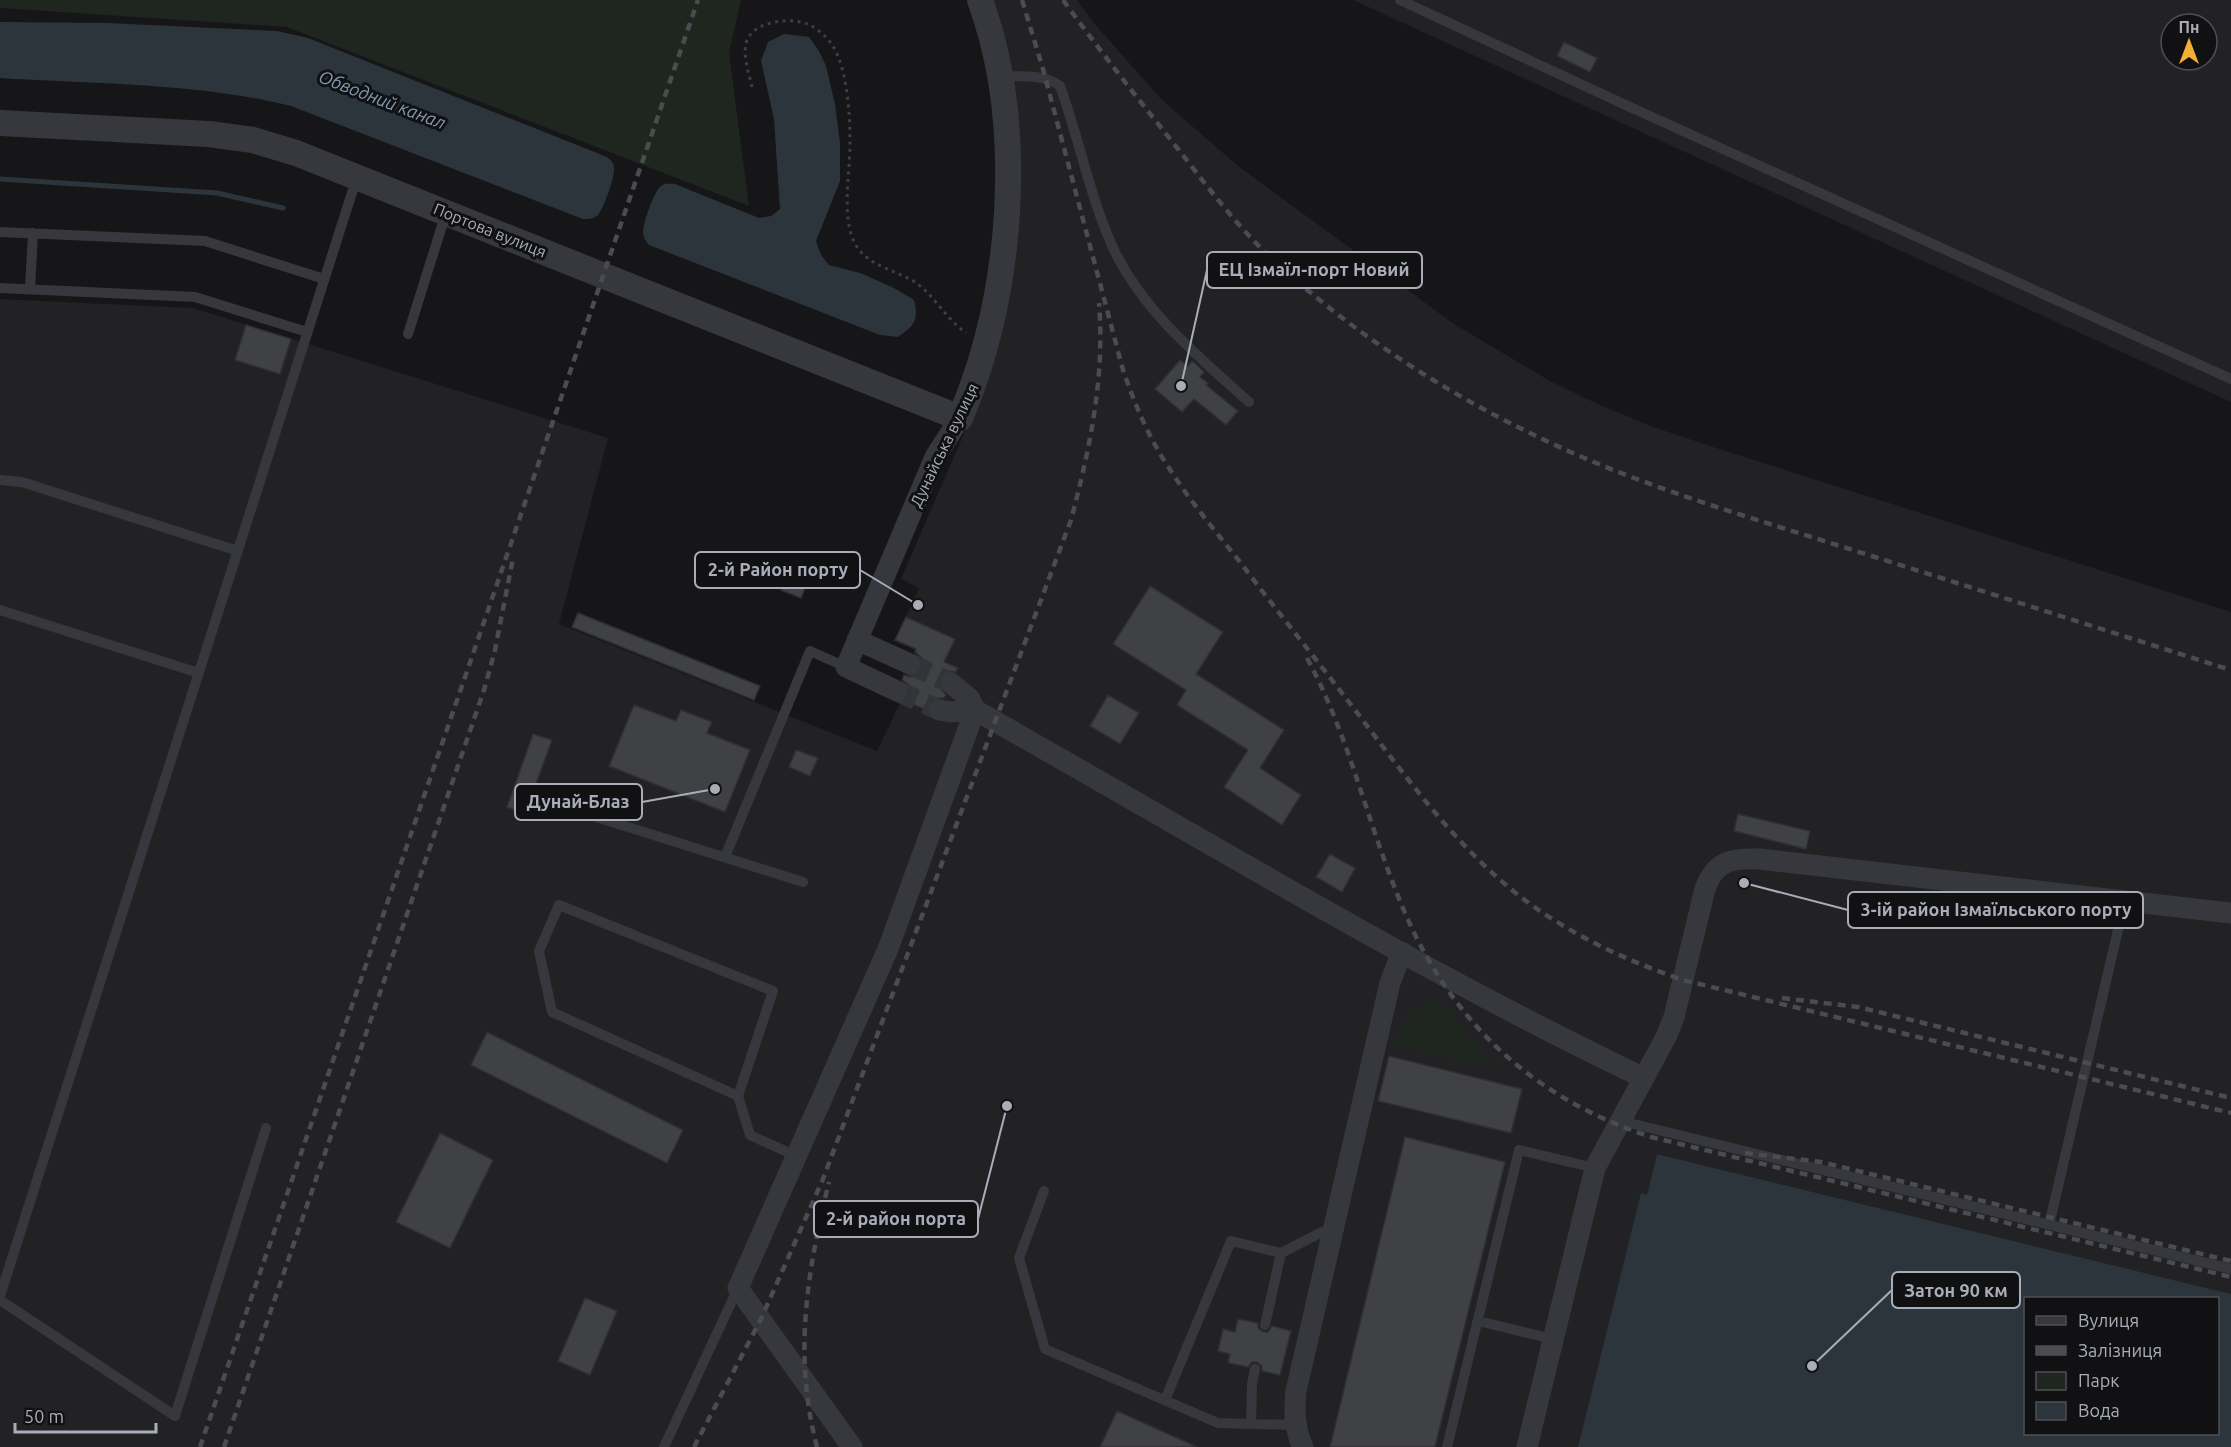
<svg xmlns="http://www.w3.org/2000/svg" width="2231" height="1447" font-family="Ubuntu,sans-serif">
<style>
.built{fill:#222225;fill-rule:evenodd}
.green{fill:#1e261f}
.water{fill:#2c353c;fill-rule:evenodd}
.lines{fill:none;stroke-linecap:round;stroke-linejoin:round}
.stream{stroke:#2c353c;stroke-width:5}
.building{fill:#404145;stroke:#303034;stroke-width:1.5}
.minor-tunnel{stroke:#333438;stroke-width:21;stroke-dasharray:21 10;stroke-linecap:butt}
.path{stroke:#3d3f44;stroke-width:3;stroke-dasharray:3 4.5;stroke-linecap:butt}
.service{stroke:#37383d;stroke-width:10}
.minor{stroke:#37383d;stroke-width:21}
.tertiary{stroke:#37383d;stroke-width:26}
.rail{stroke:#4a4c52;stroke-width:4.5;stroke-dasharray:8 6;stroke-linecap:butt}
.labels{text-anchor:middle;stroke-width:6;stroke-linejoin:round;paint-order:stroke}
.street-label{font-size:16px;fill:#a8adb8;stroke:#111113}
.water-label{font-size:18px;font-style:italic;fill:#7f9bb3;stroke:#111113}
.leader{fill:none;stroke:#a8adb8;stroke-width:2}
.callout-dot{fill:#a8adb8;stroke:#111113;stroke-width:2}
.callout{fill:#111113;stroke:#a8adb8;stroke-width:2}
.callout-label{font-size:18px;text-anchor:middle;font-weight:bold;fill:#a8adb8}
</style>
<rect width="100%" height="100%" fill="#161618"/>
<path class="built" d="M991,0H1077L1093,22L1161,99L1238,166L1454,324L1550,381L1600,405L1653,427L1707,445L2231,612V1294L1657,1154L1647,1195L1641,1194L1578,1447H0V299L193,308L608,438L559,624L877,751L902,699L895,696L916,650L895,640L919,588L901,579L969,422L1006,298Z
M1353,0H2231V402ZM2171,24H2207V60H2171Z"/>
<path class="green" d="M0,0H741L729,53L749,206L287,27L0,8Z
M1439,997L1495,1068L1394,1046L1403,1018Z"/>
<path class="water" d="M0,22L107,23L277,31L308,38L607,157C611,160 614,163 614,169C615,177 603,211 597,216C593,219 588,219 583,219L291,106C198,83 96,84 0,78Z
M784,34L809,37L819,51L826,66L835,104L840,143V181L816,241L821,255L829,265L860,273L894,288L914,300C919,320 915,325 898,337L880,335L649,245C646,241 643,237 643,232C643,224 654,191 661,186C665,183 670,184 675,184L759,218L771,216L780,209L774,119L761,61L768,42Z
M1657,1154L2231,1294V1447H1578L1641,1193L1647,1195ZM2218,1298V1434H2026V1298Z"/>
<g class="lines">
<path class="stream" d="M0,179L217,193L283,208"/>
</g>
<path class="building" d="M1564,42L1597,58L1590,72L1557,56Z
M246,325L291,339L280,374L235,360Z
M1180,360L1188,366L1192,361L1196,364L1204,372L1200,377L1208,383L1206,385L1238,411L1226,425L1194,399L1182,412L1155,389Z
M788,575L807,583L801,598L781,590Z
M1150,586L1223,632L1196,674L1284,730L1260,768L1301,795L1282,825L1224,787L1248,750L1177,705L1186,690L1113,644Z
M578,613L760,686L754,700L572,627Z
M906,617L955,639L944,662L958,668L956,672L947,671L941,675L939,687L946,695L944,698H935L930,701L927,710L905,701L910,691L908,684L902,680L904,675L911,677L917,675L921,670L923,663L921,657L915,652L916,649L895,640Z
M1108,695L1139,713L1120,744L1090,726Z
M634,705L676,721L681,710L712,722L707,733L750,750L725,812L609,766Z
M533,734L552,740L525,814L507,807Z
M796,750L818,758L810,776L789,767Z
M1738,814L1810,831L1806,849L1734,831Z
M1330,854L1355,868L1342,892L1316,877Z
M487,1032L683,1130L667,1163L471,1065Z
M1389,1056L1522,1089L1511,1133L1378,1101Z
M440,1133L493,1160L450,1248L396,1222Z
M1405,1137L1505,1162L1448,1394L1435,1447H1330Z
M585,1298L617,1311L590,1375L558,1361Z
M1238,1319L1258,1323V1328L1263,1332H1268L1272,1326L1291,1331L1280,1375L1262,1371V1366L1257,1362H1252L1248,1367L1228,1363L1230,1354L1218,1351L1223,1329L1235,1332Z
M1117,1411L1197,1447H1100Z"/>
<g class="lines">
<path class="minor-tunnel" d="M910,664L951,683
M897,691L939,710"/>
<path class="path" d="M752,87C749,74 741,51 748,38C758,20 793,17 810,25C819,30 828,38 833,46C848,71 850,116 850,144C850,175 839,226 860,251C874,267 897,271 915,282C935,296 946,319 966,333"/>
<path class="service" d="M1400,0L1630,107L2231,379
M1000,77C1020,76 1044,74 1060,86C1080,141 1090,199 1115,252C1146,314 1199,357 1249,402
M0,232L205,241L324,279
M0,288L195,297L307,332
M30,289L33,233
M408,334L446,213
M0,480L22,482L238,551
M0,610L199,673
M558,805L803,882
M725,857L810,651L846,667
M738,1096L552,1012L539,951L559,905L773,991L738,1096L750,1135L796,1156
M1621,1121L2231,1269
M1044,1191L1019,1258L1045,1349L1218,1423L1296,1425
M2049,1225L2125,900
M0,1296L357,177
M0,1300L175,1416L266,1128
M1478,1321L1553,1339
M1265,1325L1281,1253L1322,1232L1332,1234
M1165,1400L1231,1241L1281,1253
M1251,1424L1252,1384L1255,1369
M664,1447L738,1288
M1447,1447L1519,1150L1595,1168"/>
<path class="minor" d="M857,640L910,664
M951,683L970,699L975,710C1197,835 1414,968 1644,1078
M897,691L846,667L935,457L960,418
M939,710L951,712L975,710
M852,1447L738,1288L888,949L975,710
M1303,1447C1294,1429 1294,1410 1296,1391L1390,983L1402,952
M1527,1447L1595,1168L1666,1037L1674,1017L1705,889C1715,861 1731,858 1759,859L2231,913"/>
<path class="tertiary" d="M0,123L209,134L253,140L296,153L960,418C1013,295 1026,126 980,0"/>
<path class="rail" d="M1022,0L1043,69L1123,370C1135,405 1149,438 1169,468C1190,501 1216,532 1240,562C1271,603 1303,643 1335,684C1393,758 1447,840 1522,898C1571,935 1625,960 1683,980L2231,1113
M1063,0C1100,51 1139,100 1178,149C1211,191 1242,233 1283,269C1385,360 1507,430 1634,478C1708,506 1784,528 1859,552C1983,591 2107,631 2231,670
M1307,658C1347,732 1365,813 1396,891C1443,1014 1526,1096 1651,1137L2231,1277
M1782,998L1858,1007L2231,1098
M1745,1153L1821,1162L2231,1261
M200,1447L698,0
M224,1447L484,690L495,650L513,558
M694,1447L761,1319L823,1179L1071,520C1090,448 1105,377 1099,303
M817,1447C793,1356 807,1272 829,1182"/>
</g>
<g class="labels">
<g class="street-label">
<text transform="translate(490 230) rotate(22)" y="6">Портова вулиця</text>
<text transform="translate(944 445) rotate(-64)" y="6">Дунайська вулиця</text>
</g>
<g class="water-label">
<text transform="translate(382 100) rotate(21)" y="6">Обводний канал</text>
</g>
</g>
<path class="leader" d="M1181 386L1207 270M918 605L860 570M715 789L642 802M1744 883L1848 910M1007 1106L978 1219M1812 1366L1892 1290"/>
<g class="callout-dot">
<circle cx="1181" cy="386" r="6"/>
<circle cx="918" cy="605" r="6"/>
<circle cx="715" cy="789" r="6"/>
<circle cx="1744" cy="883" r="6"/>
<circle cx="1007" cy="1106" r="6"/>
<circle cx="1812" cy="1366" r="6"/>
</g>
<g class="callout">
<rect x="1207" y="252" width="215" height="36" rx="6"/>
<rect x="695" y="552" width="165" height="36" rx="6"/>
<rect x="515" y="784" width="127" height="36" rx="6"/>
<rect x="1848" y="892" width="295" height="36" rx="6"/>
<rect x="814" y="1201" width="164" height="36" rx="6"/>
<rect x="1892" y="1272" width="128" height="36" rx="6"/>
</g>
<g class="callout-label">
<text x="1314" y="276">ЕЦ Ізмаїл-порт Новий</text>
<text x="778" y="576">2-й Район порту</text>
<text x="578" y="808">Дунай-Блаз</text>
<text x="1996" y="916">3-ій район Ізмаїльського порту</text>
<text x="896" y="1225">2-й район порта</text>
<text x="1956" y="1297">Затон 90 км</text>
</g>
<rect x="2024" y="1297" width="195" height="138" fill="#111113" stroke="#4d4f55" stroke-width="1.5"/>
<rect x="2036" y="1316" width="30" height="9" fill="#37383d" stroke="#4d4f55" stroke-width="1.5"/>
<text x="2078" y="1327" font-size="18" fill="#a8adb8">Вулиця</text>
<rect x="2036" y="1346" width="30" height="9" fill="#4a4c52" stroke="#4d4f55" stroke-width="1.5"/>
<text x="2078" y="1357" font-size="18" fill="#a8adb8">Залізниця</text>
<rect x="2036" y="1372" width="30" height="18" fill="#1e261f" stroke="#4d4f55" stroke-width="1.5"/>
<text x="2078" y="1387" font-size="18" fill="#a8adb8">Парк</text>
<rect x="2036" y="1402" width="30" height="18" fill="#2c353c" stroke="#4d4f55" stroke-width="1.5"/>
<text x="2078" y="1417" font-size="18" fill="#a8adb8">Вода</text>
<g transform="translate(2189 42)"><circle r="28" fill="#111113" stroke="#4d4f55" stroke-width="1.5"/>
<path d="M0-4.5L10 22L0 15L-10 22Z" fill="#f2b134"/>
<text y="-9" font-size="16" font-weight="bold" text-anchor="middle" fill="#a8adb8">Пн</text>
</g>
<path d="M15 1423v9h141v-9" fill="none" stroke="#a8adb8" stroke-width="3"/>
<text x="24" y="1423" font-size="18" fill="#a8adb8" stroke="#111113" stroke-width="4.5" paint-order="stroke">50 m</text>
</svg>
